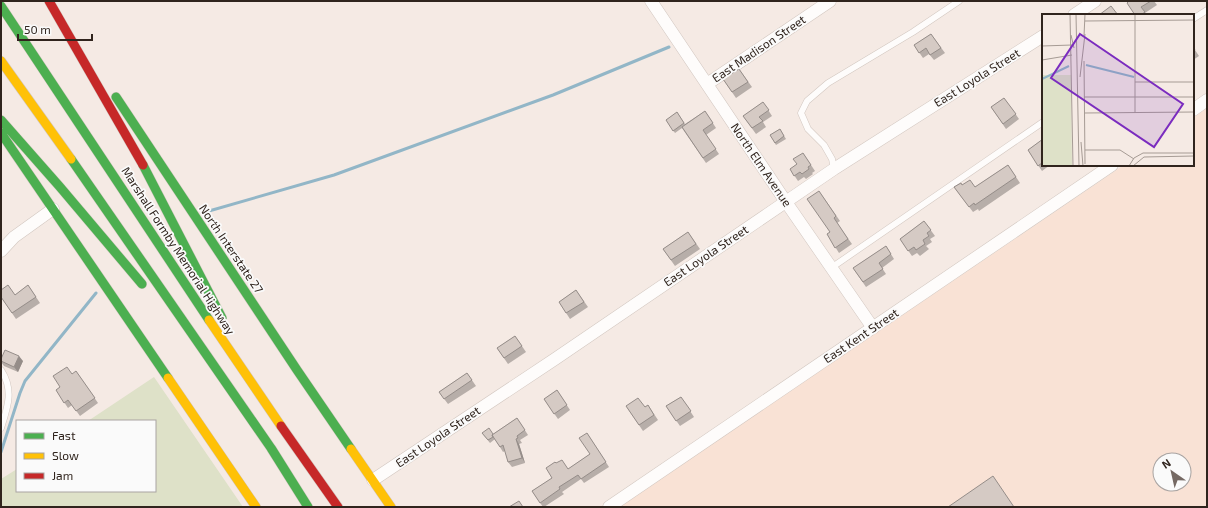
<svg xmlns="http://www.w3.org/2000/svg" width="1208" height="508" font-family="'Exo 2',sans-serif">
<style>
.built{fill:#f9e2d5;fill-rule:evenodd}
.green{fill:#dee1c8}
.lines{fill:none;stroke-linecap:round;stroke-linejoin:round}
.stream{stroke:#92b6c7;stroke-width:3}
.lane-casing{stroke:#d2c7c0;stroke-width:7}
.street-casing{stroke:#d2c7c0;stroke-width:13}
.fast-casing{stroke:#d2c7c0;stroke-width:10}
.slow-casing{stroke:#d2c7c0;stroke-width:10}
.jam-casing{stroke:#d2c7c0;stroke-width:10}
.lane{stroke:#fefcfb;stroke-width:6}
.street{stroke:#fefcfb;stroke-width:12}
.fast{stroke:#4caf50;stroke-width:9}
.slow{stroke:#ffc107;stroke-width:9}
.jam{stroke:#c62828;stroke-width:9}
.wall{fill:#b7aea9}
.shaded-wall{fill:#958d89}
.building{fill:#d5cac4;stroke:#958d89}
.labels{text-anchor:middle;stroke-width:3.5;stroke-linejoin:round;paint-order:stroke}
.street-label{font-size:12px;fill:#30241d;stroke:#fafafa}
.inset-river{fill:none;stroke:#92b6c7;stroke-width:2}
.inset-road{fill:none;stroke:#a69b94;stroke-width:1}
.view{fill:#7b2cbf;fill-opacity:0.15;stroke:#7b2cbf;stroke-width:2}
.inset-edge{fill:none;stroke:#30241d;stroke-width:2}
</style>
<rect width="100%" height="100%" fill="#f5eae4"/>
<path class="built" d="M1207,108V507H619L1124,165H1193V118ZM1160,460H1184V484H1160Z"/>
<path class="green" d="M154,377L243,507H1V479L17,469V491H155V421H88Z"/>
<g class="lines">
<path class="stream" d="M202,213L334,175L553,95L669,47
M1,452L20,393L25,381L96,293"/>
<g class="lane-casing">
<path id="lane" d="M1193,19L1207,10
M834,169L832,159L824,145L808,129L801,113L807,101L828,83L913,32L959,1
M831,268L1043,122
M1,370C14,390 8,406 1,428"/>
</g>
<g class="street-casing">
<path id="street" d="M651,1L786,202L873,328
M1074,15L1095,1
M707,84L830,1
M1193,110L1207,100
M1,251L14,237L53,209
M373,480L555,359L834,169L1043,36
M609,507L1112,165"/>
</g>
<g class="fast-casing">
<path id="fast" d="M1,6L209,320
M116,97L297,370L351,449
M1,120L60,187L142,284
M1,133L168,378
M71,159L271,448L308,507
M143,165L222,318"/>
</g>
<g class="slow-casing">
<path id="slow" d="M1,61L71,159
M209,320L281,426
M168,378L256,507
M351,449L391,507"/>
</g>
<g class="jam-casing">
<path id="jam" d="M49,1L143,165
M281,426L338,507"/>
</g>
<use href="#lane" class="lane"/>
<use href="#street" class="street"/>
<use href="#fast" class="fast"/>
<use href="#slow" class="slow"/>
<use href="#jam" class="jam"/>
</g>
<path class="wall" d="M1129,1H1154L1157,5L1145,13L1147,15H1135Z
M931,34L945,53L934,60L929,54L923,58L914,45Z
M1193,47L1199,56L1193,60Z
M739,69L752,87L736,98L723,79Z
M1004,98L1019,119L1006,129L991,107Z
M763,102L772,116L763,122L766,127L756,134L743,116Z
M705,111L716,128L706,135L719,154L706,163L682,128L675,133L666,120L677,112L685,124Z
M780,129L786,139L776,145L770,135Z
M1043,139V165H1050L1042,171L1028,150Z
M803,153L815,171L812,173L813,174L806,179L804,177L798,181L790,169L797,164Z
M1008,165L1020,183L979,211L978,209L973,212L954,187L962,185L975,187Z
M819,191L840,221L837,223L852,244L839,253L827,234L830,232Z
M924,221L935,236L930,239L932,242L926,246L929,249L920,256L917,253L912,256L900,239Z
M688,232L700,249L675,266L663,249Z
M886,246L894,259L882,268L886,274L866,287L853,268Z
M28,285L40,303L16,319L1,297L15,295Z
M576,290L588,307L570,319L559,302Z
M515,336L526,352L508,364L497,348Z
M1,359L23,361L18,372L4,366L1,362Z
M76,371L98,403L80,416L72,405L68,408L56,390L60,387Z
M467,373L476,386L448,404L439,392Z
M557,390L570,410L558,419L544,399Z
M681,397L694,417L680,426L666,406Z
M648,405L658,420L643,431L626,406L645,407Z
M517,418L528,435L520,440L522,443L519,444L525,463L512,467L508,462L505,451L503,452L495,439L490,443L482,433L493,434Z
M587,433L609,467L584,483L581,479L562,492L564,494L544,507H543L532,491L552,478L556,463L568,469L590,454Z"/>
<path class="shaded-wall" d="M19,356L23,361L18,372L14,367Z
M516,439L519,444L525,463L522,458Z"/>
<path class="building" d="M1129,1H1151L1141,7L1145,12L1141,15H1135L1127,3Z
M1111,6L1118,15H1099Z
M931,34L941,48L930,55L926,48L919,53L914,45Z
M1193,47L1195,50L1193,52Z
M739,69L748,82L732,92L723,79Z
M1004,98L1016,114L1003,124L991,107Z
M763,102L769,110L759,117L763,121L752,128L743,116Z
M705,111L713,123L703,130L716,149L703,158L682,127Z
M677,112L684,123L673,131L666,120Z
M780,129L784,136L775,143L770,135Z
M1043,139V162L1038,166L1028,150Z
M803,153L811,165L808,167L809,169L802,174L800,172L794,176L790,169L797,164L793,159Z
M1008,165L1016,177L975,205L974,203L969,207L954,187L961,183L962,185L970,180L975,187Z
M819,191L836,216L834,218L848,239L835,248L827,234L830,232L807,199Z
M924,221L931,230L927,233L929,236L923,240L925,244L916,250L914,247L908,251L900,239Z
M688,232L696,244L671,260L663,249Z
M886,246L891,254L879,263L883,269L863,282L853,268Z
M8,285L15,295L28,285L36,297L12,313L1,297V290Z
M576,290L584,302L566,313L559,302Z
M515,336L522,346L504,358L497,348Z
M5,350L19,356L14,367L1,361V359Z
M67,367L72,374L76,371L95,398L76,411L68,400L64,403L56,390L60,387L53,376Z
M467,373L472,380L444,399L439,392Z
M557,390L567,405L554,414L544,399Z
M681,397L691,411L676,421L666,406Z
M638,398L645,407L648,405L654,415L639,425L626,406Z
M517,418L525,430L517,436L518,438L516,439L522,458L508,462L503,445L500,447L492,435Z
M489,428L493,434L492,435L493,437L488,440L482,433Z
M587,433L606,462L581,479L578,475L559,487L560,489L540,503L532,491L552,478L546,468L555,462L556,463L562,460L568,469L590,454L579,438Z
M993,476L1014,507H948Z
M519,501L523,507H509Z"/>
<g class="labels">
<g class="street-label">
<text transform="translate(759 49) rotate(-34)" y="4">East Madison Street</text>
<text transform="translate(977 78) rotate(-32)" y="4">East Loyola Street</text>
<text transform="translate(761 165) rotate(56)" y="4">North Elm Avenue</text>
<text transform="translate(231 249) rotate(56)" y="4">North Interstate 27</text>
<text transform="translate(178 251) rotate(57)" y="4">Marshall Formby Memorial Highway</text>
<text transform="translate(706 256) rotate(-34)" y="4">East Loyola Street</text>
<text transform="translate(861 336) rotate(-34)" y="4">East Kent Street</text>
<text transform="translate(438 437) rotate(-34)" y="4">East Loyola Street</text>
</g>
</g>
<g transform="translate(1042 14)">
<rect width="152" height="152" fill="#f5eae4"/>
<path d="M0,61H29L30,152H0Z" fill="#dee1c8"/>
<path class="inset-river" d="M44,51L92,63M0,65L27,52"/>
<path class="inset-road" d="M28,0L31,152M34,0L37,152M93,0V99M43,7L152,6M29,21L32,34M42,22L43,0M0,32L30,31M0,46L30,41M42,47L43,150M38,63L43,20M93,68H152M42,83H152M42,99L152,98M39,128L41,152M43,136H78L92,145M87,152L92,144L101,139H152M91,152L102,143L152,142"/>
<path class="view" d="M38,20L141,90L112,133L9,64Z"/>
<rect width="152" height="152" class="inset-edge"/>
</g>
<rect width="1208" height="508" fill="none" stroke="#30241d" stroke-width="4"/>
<rect x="16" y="420" width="140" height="72" fill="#fafafa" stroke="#a9a4a2"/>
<rect x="24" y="433" width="20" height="6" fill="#4caf50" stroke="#a9a4a2"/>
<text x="52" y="440" font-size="12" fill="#30241d">Fast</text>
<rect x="24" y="453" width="20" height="6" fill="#ffc107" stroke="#a9a4a2"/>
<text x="52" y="460" font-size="12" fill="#30241d">Slow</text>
<rect x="24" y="473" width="20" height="6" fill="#c62828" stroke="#a9a4a2"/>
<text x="52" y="480" font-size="12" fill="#30241d">Jam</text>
<g transform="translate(1172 472) rotate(326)"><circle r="19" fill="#fafafa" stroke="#a9a4a2"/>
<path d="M0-3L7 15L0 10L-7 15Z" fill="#756963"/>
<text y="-6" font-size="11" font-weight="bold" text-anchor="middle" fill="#30241d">N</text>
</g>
<path d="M18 34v6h74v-6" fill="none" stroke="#30241d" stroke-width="2"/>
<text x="24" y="34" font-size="12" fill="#30241d" stroke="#fafafa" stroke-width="3" paint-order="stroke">50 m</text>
</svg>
